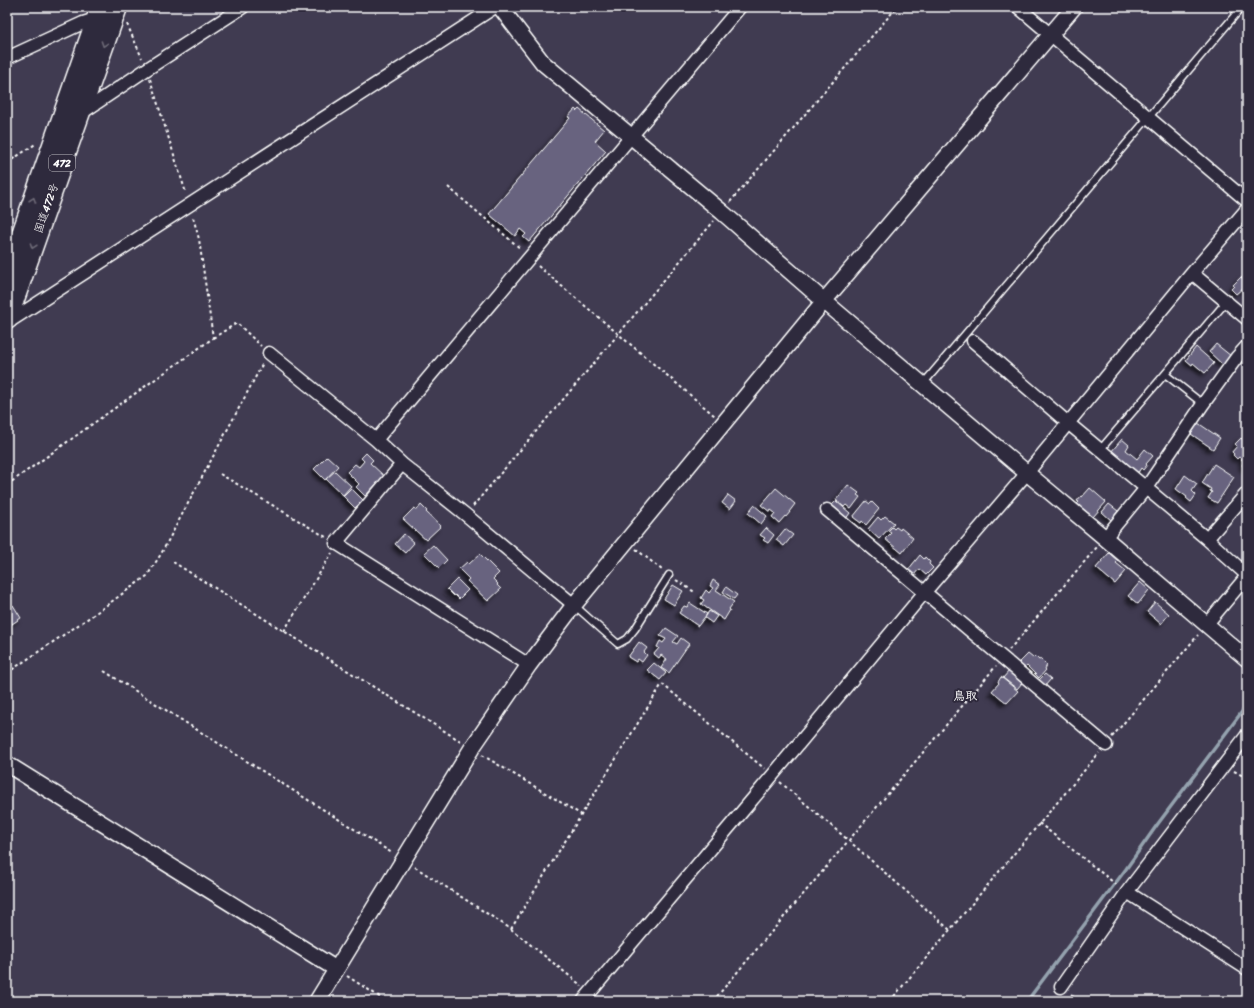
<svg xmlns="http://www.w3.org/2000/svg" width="1254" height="1008" font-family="Sriracha,'Klee One',sans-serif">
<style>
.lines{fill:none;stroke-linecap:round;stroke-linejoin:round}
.stream{stroke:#95a3af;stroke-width:3.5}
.building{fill:#67647f;stroke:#fff;filter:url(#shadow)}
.service-casing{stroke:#fff;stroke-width:9}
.minor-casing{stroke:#fff;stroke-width:15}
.tertiary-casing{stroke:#fff;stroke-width:18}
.trunk-casing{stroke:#fff;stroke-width:23}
.path{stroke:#fff;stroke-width:2;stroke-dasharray:3 3;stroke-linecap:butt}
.service{stroke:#2f2a3d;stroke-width:6}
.minor{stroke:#2f2a3d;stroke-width:12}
.tertiary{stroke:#2f2a3d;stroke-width:15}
.trunk{stroke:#2f2a3d;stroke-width:20}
.oneway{stroke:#6d6a77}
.labels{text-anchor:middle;stroke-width:4;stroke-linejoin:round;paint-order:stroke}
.shield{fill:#2f2a3d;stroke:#c1bfc5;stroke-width:1}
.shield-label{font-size:10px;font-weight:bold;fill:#fff}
.street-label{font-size:11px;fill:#fff;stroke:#2f2a3d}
.neighbourhood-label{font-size:12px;font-weight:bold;fill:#fff;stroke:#2f2a3d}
</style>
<defs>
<filter id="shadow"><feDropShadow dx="-3.5" dy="3.5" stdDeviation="2" flood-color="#0009"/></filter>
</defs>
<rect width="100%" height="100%" fill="#403b51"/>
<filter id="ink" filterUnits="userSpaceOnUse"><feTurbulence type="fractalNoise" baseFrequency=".025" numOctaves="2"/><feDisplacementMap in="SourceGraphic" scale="8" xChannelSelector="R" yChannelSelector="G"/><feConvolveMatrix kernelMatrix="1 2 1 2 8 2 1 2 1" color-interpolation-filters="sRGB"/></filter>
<g filter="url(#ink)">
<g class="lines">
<path class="stream" d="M1027,1001L1126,869L1157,825L1247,705"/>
</g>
<path class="building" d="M575,109L577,111L579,109L604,130L595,141L606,151L529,242L523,237L526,234L520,229L515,236L489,214L570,118L568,117Z
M1241,277L1247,282L1245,286L1247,288L1245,290L1243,288L1236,294L1231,289L1234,286L1233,285Z
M1216,344L1231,356L1223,365L1209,352Z
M1196,347L1214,363L1205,373L1193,363L1192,365L1186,360Z
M1198,423L1220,438L1213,449L1191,434Z
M1241,438L1246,442L1247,441V470L1242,465L1245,462L1239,457L1237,459L1233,455L1234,454L1232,452L1237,446L1235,444Z
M1122,439L1129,445L1126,450L1137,459L1145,449L1153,456L1146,464L1147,465L1143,470L1141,468L1137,474L1111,452Z
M366,453L373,460L370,463L384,476L365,496L356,487L359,484L347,472L355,464L359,467L364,461L361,458Z
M327,456L338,466L325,480L314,469Z
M1214,464L1234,477L1217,503L1208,498L1212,492L1210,491L1211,489L1202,483Z
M335,471L351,486L343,495L326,479Z
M1185,475L1197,484L1192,491L1196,495L1191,502L1186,498L1187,497L1176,489Z
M848,485L859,493L857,495L860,497L851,509L846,505L844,507L836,500Z
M351,488L363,500L355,508L343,496Z
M776,488L795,504L789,512H790L786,517L785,516L779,523L772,517L775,513L771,510L770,512L761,505Z
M1090,488L1106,502L1093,517L1077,504L1079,502L1077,501L1081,496L1082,497Z
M728,495L736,501L730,509L722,503Z
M836,501L850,513L845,520L830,507Z
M866,501L870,504L872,502L879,509L866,525L862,521L861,523L853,517Z
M1109,504L1118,511L1111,520L1102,512Z
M421,505L427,511L426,512L441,526L426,540L403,519L414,508L417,510Z
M754,505L767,516L761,524L748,513Z
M885,516L894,523L879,539L868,529L878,517L881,520Z
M892,527L894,529L896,527L900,530L901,528L913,538L902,553L885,539L891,533L888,531Z
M766,528L774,535L768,543L763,540L765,538L760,535Z
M785,529L793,535L784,546L776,540Z
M404,534L414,543L405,553L395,544Z
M433,545L447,560L439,568L424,553Z
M1109,553L1118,561L1116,563L1126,571L1115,584L1096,568Z
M480,554L499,573L493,579L498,584L497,585L501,589L488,601L467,581L469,579L459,569L467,562L469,564Z
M920,555L924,559L925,557L930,562L929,564L933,568L926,575L919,569L914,575L908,570Z
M457,579L468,590L459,599L455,595L454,596L447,589Z
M713,580L720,585L716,590L734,602L729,609L730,610L724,620L701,604L704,600L701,598L706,590L709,593L713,588L710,586Z
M1140,582L1149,590L1138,604L1128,596Z
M673,585L683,591L674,605L664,599Z
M726,587L737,595L734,599L723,592Z
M1155,602L1169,614L1161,624L1147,612Z
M690,603L707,614L698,626L679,613L684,606L687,607Z
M13,605L21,618L9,626L7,622V606L9,609Z
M709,611L717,616L712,623L705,618Z
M666,628L678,636L673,642L677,644L681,638L689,644L669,673L661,668L667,659L661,655L659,658L654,654L659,648L657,647L660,641L663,643L666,639L660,636Z
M639,642L647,648L644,652L647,655L642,662L638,659L636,662L628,657Z
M1028,654L1033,658L1035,656L1039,660L1041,659L1047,665L1045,669L1046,670L1039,678L1027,666L1024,669L1018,664Z
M654,663L666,673L660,680L647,670Z
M1009,671L1022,683L1017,689L1003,678Z
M1045,674L1051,679L1044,687L1038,681Z
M1001,677L1018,691L1007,703L992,691L999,683L998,682Z"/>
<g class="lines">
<g class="service-casing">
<path id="service" d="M923,384L1242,7
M1203,404L1165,374L1226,302
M1100,450L1165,374
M574,605L618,644L627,639L635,629L669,575"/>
</g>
<g class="minor-casing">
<path id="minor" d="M1018,7L1247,201
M7,58L83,23L96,19
M80,114L147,69L243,7
M1192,273L1247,319
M7,323L495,7
M973,341L1068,423L1207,539L1247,575
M269,353L376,440L402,464L466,515L574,605
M376,440L740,7
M402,464L336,543L529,665
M827,510L1106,745
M1105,538L1146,488L1203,404L1237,357L1247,346
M1207,539L1247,493
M1206,625L1247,576
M1127,892L1247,969
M1061,987L1127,892L1247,735
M583,1001L772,776L924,593L1027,473L1192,273L1247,209"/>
</g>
<g class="tertiary-casing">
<path id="tertiary" d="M500,7L543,63L722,212L824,301L1027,473L1105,538L1247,659
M7,764L336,969
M317,1001L472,748L529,665L574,605L824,301L1074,7"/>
</g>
<g class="trunk-casing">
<path id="trunk" d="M7,277L101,7
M7,319L117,7"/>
</g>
<path class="path" d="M127,24L142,58
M150,79L186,193
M7,163L37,143
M448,187L521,249
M730,202L897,7
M538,266L715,416
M213,338L237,323L261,346
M220,474L326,537
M7,485L213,338L199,239L193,217
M473,506L714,221
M636,549L662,570
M173,562L462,742
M676,580L696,593
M284,631L332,553
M1009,650L1097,547
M104,671L392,853
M7,673L93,615L147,576L161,554L263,363
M1112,737L1198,635
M482,755L582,815
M1234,771L1247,778
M780,782L848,840L950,930
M1039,823L1118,886
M415,867L511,929L582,986
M511,929L662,684L765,769
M347,976L386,1001
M1071,994L1080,1001
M713,1001L996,666
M890,1001L1099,753
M1051,1001L1055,996"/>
<use href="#service" class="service"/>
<use href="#minor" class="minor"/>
<use href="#tertiary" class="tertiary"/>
<use href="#trunk" class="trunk"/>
</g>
<defs><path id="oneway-chevron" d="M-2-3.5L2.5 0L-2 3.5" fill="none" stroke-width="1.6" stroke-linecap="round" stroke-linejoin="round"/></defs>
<g class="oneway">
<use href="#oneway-chevron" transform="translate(104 44) rotate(109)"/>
<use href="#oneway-chevron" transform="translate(33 200) rotate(-71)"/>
<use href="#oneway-chevron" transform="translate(33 246) rotate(109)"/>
</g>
</g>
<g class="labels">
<rect class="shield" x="49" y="155" width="26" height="16" rx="3"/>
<g class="shield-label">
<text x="62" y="167">472</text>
</g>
<g class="street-label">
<text transform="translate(46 208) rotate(-71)" y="4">国道472号</text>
</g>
<g class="neighbourhood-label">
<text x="965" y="700">鳥取</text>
</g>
</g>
<rect width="1254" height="1008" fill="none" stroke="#2f2a3d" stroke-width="24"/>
<rect x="12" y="12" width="1230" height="984" fill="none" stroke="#fff" stroke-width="1.5" filter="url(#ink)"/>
</svg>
